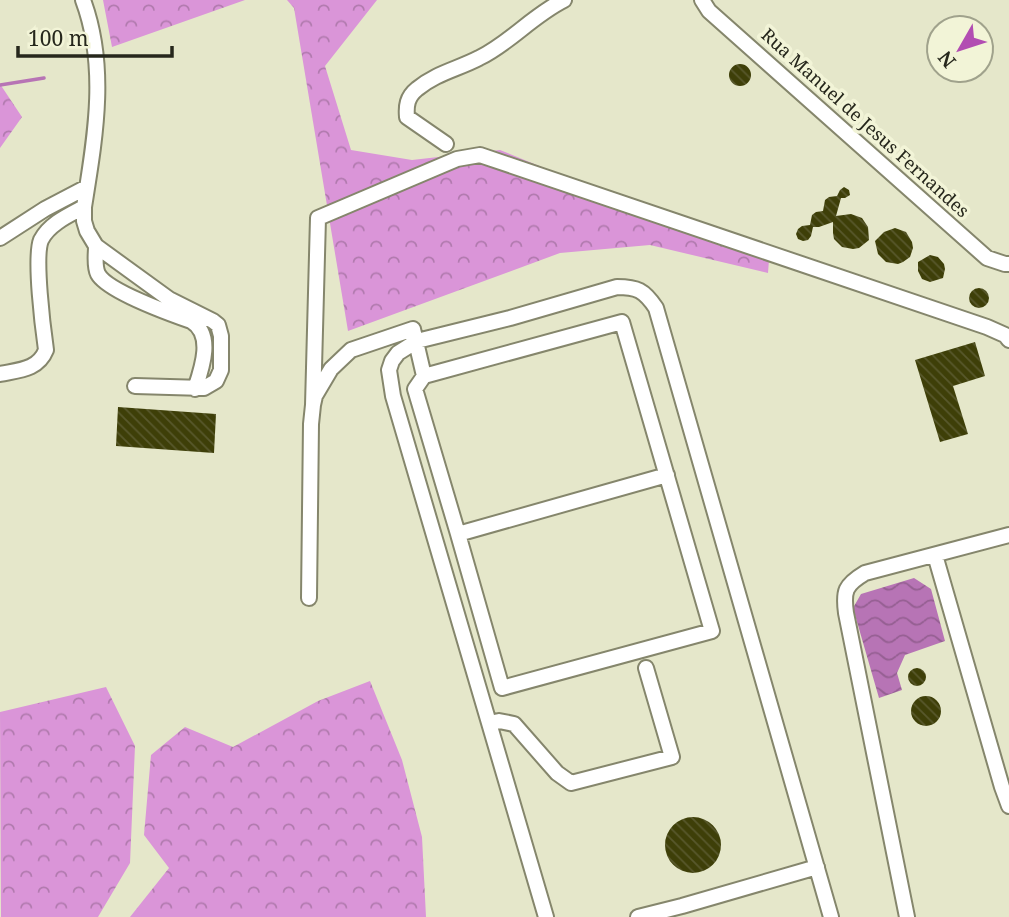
<svg xmlns="http://www.w3.org/2000/svg" width="1009" height="917" font-family="'Noto Serif',serif">
<style>
.forest{fill:url(#forest-crowns)}
.water{fill:url(#water-waves)}
.lines{fill:none;stroke-linecap:round;stroke-linejoin:round}
.stream{stroke:#b774b5;stroke-width:3.5}
.building{fill:url(#building-back-hatch)}
.minor-casing{stroke:#85866c;stroke-width:18}
.minor{stroke:#fff;stroke-width:14}
.labels{text-anchor:middle;stroke-width:7;stroke-linejoin:round;paint-order:stroke}
.street-label{font-size:18px;fill:#26271c;stroke:#f2f4d7}
</style>
<defs>
<pattern id="forest-crowns" width="20" height="18" patternUnits="userSpaceOnUse" patternTransform="scale(1.75)"><rect width="20" height="18" fill="#da95d8"/><path d="M2 6a3 3 0 1 1 6 0M12 15a3 3 0 1 1 6 0" fill="none" stroke="#b17aae"/></pattern>
<pattern id="water-waves" width="16" height="10" patternUnits="userSpaceOnUse" patternTransform="scale(1.75)"><rect width="16" height="10" fill="#b774b5"/><path d="M0 5q4-4 8 0t8 0" fill="none" stroke="#955f92"/></pattern>
<pattern id="building-back-hatch" width="6" height="6" patternUnits="userSpaceOnUse" patternTransform="scale(1.75)"><rect width="6" height="6" fill="#3e3f08"/><path d="M-1 5l2 2M0 0l6 6M5-1l2 2" fill="none" stroke="#58582c"/></pattern>
</defs>
<rect width="100%" height="100%" fill="#e5e7ca"/>
<path class="forest" d="M103,0H245L112,47Z
M287,0H377L325,66L351,150L412,160L500,150L769,260L768,273L650,245L560,253L348,331L294,8Z
M0,84L22,117L0,148Z
M370,681L402,760L422,837L426,917H130L169,868L144,835L151,755L185,727L233,747L318,701Z
M106,687L135,746L130,863L98,917H1L0,712Z"/>
<path class="water" d="M914,578L931,589L945,641L905,655L897,673L902,690L879,698L853,608L861,594Z"/>
<g class="lines">
<path class="stream" d="M0,85L44,78"/>
</g>
<path class="building" d="M729 75a11 11 0 1 1 22 0a11 11 0 1 1-22 0Z
M844,187L849,190L850,195L845,198H841L836,216L851,214L862,218L868,227L869,240L859,248L853,249L842,247L834,239L833,233V222L819,227H813L811,236L808,240L803,241L798,239L796,234L798,229L802,226L810,225L812,215L816,212L823,211L825,200L829,197L837,196L840,190Z
M895,228L906,232L912,242L913,248L910,257L903,262L898,264L886,262L878,254L875,241L884,232Z
M930,255L938,257L944,264L945,269L943,278L930,282L922,279L918,271V262Z
M969 298a10 10 0 1 1 20 0a10 10 0 1 1-20 0Z
M975,342L985,376L953,386L968,434L940,442L915,360Z
M118,407L216,414L214,453L116,446Z
M908 677a9 9 0 1 1 18 0a9 9 0 1 1-18 0Z
M911 711a15 15 0 1 1 30 0a15 15 0 1 1-30 0Z
M665 845a28 28 0 1 1 56 0a28 28 0 1 1-56 0Z"/>
<g class="lines">
<g class="minor-casing">
<path id="minor" d="M83,0C108,67 95,138 84,207V221L87,231L96,246L169,299L213,321L218,325L221,336V370L216,381L204,388L135,386
M702,0L709,11L987,258L1005,264H1009
M446,144L407,117C406,106 407,97 417,89C436,73 458,69 479,58C510,43 532,16 564,0
M0,238L45,209L87,187
M96,246C96,255 94,266 98,274C107,291 171,314 191,321C214,334 202,368 195,389
M0,374C19,370 38,370 46,350C43,329 34,257 41,240C49,224 69,215 84,207
M424,376L622,322L712,631L502,688L458,534
M313,405L318,218L457,159L480,155L987,327L1005,335L1009,340
M935,555L1002,787L1009,806
M309,598L311,424L313,405L315,396L331,369L351,350L413,329L424,376L415,389L458,534L667,475
M489,723L499,721L514,724L557,773L571,783L672,757L646,668
M546,917L393,396L389,370L392,361L398,353L417,341L510,318L617,287C637,287 644,290 656,308L831,917
M638,917L682,906L817,867
M907,917L846,613C843,591 845,585 865,573L1009,535"/>
</g>
<use href="#minor" class="minor"/>
</g>
<g class="labels">
<g class="street-label">
<text transform="translate(865 123) rotate(42)" y="6">Rua Manuel de Jesus Fernandes</text>
</g>
</g>
<g transform="translate(960 49) rotate(231)"><circle r="33" fill="#f2f4d7" stroke="#a0a28c" stroke-width="2"/>
<path d="M0-5L12 26L0 18L-12 26Z" fill="#b24db2"/>
<text y="-10" font-size="19" font-weight="bold" text-anchor="middle" fill="#26271c">N</text>
</g>
<path d="M18 46v10h154v-10" fill="none" stroke="#26271c" stroke-width="3.5"/>
<text x="28" y="46" font-size="21" fill="#26271c" stroke="#f2f4d7" stroke-width="5" paint-order="stroke">100 m</text>
</svg>
